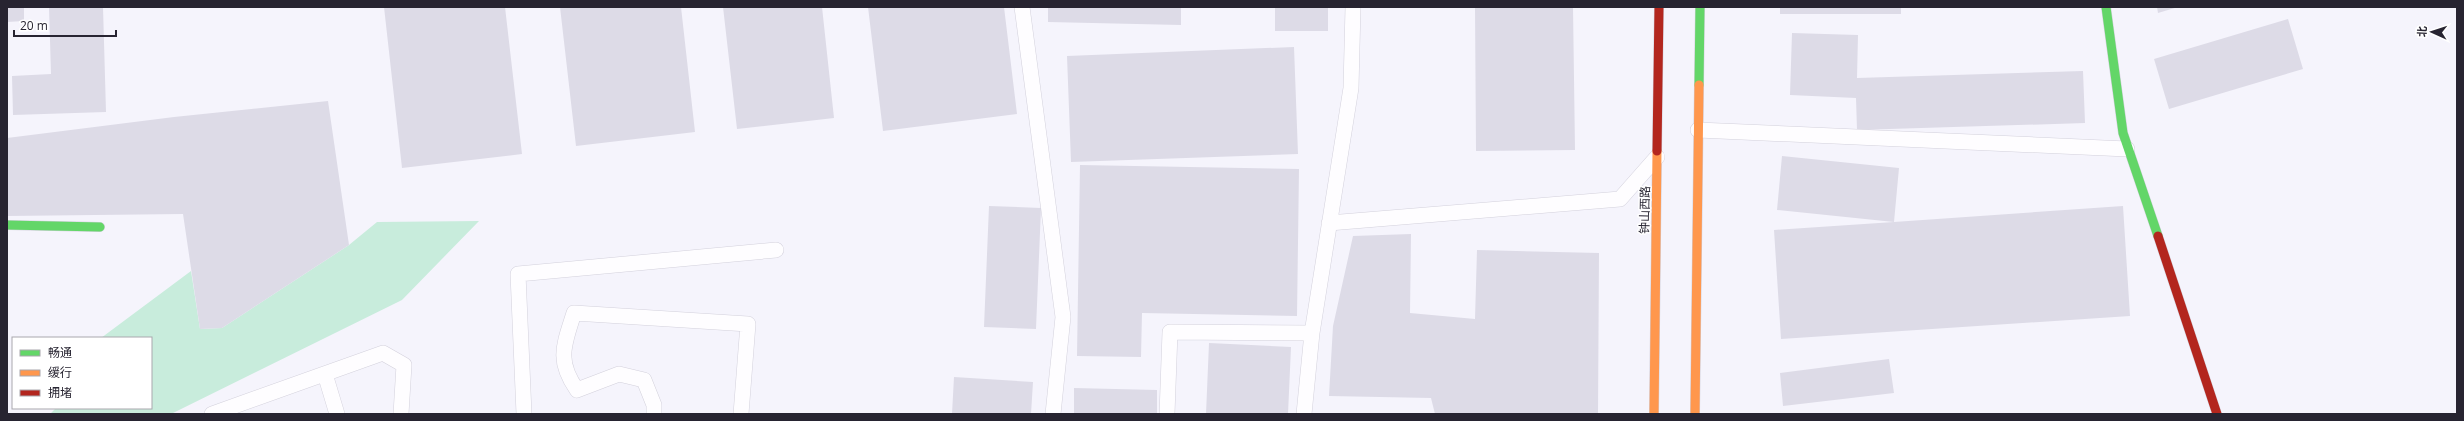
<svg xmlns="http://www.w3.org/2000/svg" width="2464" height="421" font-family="'Open Sans','Noto Sans SC',sans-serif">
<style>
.green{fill:#c8ecdc}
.building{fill:#dddbe7}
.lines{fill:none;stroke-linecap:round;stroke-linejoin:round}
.lane-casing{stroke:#d3d1dc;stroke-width:16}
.fast-casing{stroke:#d3d1dc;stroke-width:10}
.slow-casing{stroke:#d3d1dc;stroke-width:10}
.jam-casing{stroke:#d3d1dc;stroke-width:10}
.lane{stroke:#fefdff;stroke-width:15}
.fast{stroke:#63d668;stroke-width:9}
.slow{stroke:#ff974d;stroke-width:9}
.jam{stroke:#b3261e;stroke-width:9}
.labels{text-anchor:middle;stroke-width:3;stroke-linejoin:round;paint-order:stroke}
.street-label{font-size:12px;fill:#272431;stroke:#fff}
</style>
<rect width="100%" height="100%" fill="#f5f4fc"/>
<path class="green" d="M479,221L402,300L171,414H50L56,408H151V338H101L191,271L200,329L222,328L349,245L377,222Z"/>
<path class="building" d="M7,7H24V21L7,22Z
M49,7H103L106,112L13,115L12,76L51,74Z
M384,7H505L522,154L402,168Z
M560,7H681L695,132L576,146Z
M723,7H822L834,118L737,129Z
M868,7H1004L1017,114L883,131Z
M1048,7H1181V25L1048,22Z
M1275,7H1328V31H1275Z
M1475,7H1573L1575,150L1476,151Z
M1780,7H1901V14H1780Z
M2157,7H2178L2158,13Z
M2288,19L2303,69L2169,109L2154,59Z
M1792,33L1858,35L1857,78L2083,71L2085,123L1857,130L1856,98L1790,95Z
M1294,47L1298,154L1071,162L1067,56Z
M328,101L349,245L222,328L200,329L183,214L7,216V138L174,117Z
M1782,156L1899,168L1894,222L2123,206L2130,316L1781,339L1774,230L1894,222L1777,210Z
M1080,165L1299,169L1297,316L1142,313L1141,357L1077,356Z
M989,206L1041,208L1036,329L984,327Z
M1411,234L1410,313L1475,319L1477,250L1599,253L1598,414H1435L1431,398L1329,396L1333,326L1353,236Z
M1209,343L1291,347L1288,414H1206Z
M1889,359L1894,393L1783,406L1780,373Z
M954,377L1033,382L1031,414H952Z
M1074,388L1157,390V414H1074Z"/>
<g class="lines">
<g class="lane-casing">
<path id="lane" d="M1022,7L1063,317L1053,414
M1698,130L2127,149
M1329,223L1620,199L1657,157
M325,374L337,414
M212,414L383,353L404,365L401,414
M524,414L518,274L776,250
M654,414V405L644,380L619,374L577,390C556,360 564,345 574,313L748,324L741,414
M1167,414L1170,332L1312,333
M1304,414L1312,333L1351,88L1353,7"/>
</g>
<g class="fast-casing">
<path id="fast" d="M2106,7L2123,133L2158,236
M1699,85L1700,7
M7,225L100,227"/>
</g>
<g class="slow-casing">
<path id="slow" d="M1654,414L1657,151
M1695,414L1699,85"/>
</g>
<g class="jam-casing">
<path id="jam" d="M1657,151L1659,7
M2158,236L2217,414"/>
</g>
<use href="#lane" class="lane"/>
<use href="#fast" class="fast"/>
<use href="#slow" class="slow"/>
<use href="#jam" class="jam"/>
</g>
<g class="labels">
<g class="street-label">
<text transform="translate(1645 210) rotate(-89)" y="4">钟山西路</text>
</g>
</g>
<rect width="2464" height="421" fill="none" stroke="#272431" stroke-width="16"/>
<rect x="12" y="337" width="140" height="72" fill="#ffffff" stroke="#a9a7ad"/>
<rect x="20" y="350" width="20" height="6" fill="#63d668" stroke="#a9a7ad"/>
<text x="48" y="357" font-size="12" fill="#272431">畅通</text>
<rect x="20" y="370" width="20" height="6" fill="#ff974d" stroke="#a9a7ad"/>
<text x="48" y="377" font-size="12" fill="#272431">缓行</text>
<rect x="20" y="390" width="20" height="6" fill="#b3261e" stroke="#a9a7ad"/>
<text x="48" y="397" font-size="12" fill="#272431">拥堵</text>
<g transform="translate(2432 32) rotate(273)" stroke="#ffffff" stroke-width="3" paint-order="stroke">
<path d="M0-3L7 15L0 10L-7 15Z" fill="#272431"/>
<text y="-6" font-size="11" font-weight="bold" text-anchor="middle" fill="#272431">北</text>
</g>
<path d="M14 30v6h102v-6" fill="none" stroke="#272431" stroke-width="2"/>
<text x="20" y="30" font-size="12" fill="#272431" stroke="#ffffff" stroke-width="3" paint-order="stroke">20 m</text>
</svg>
